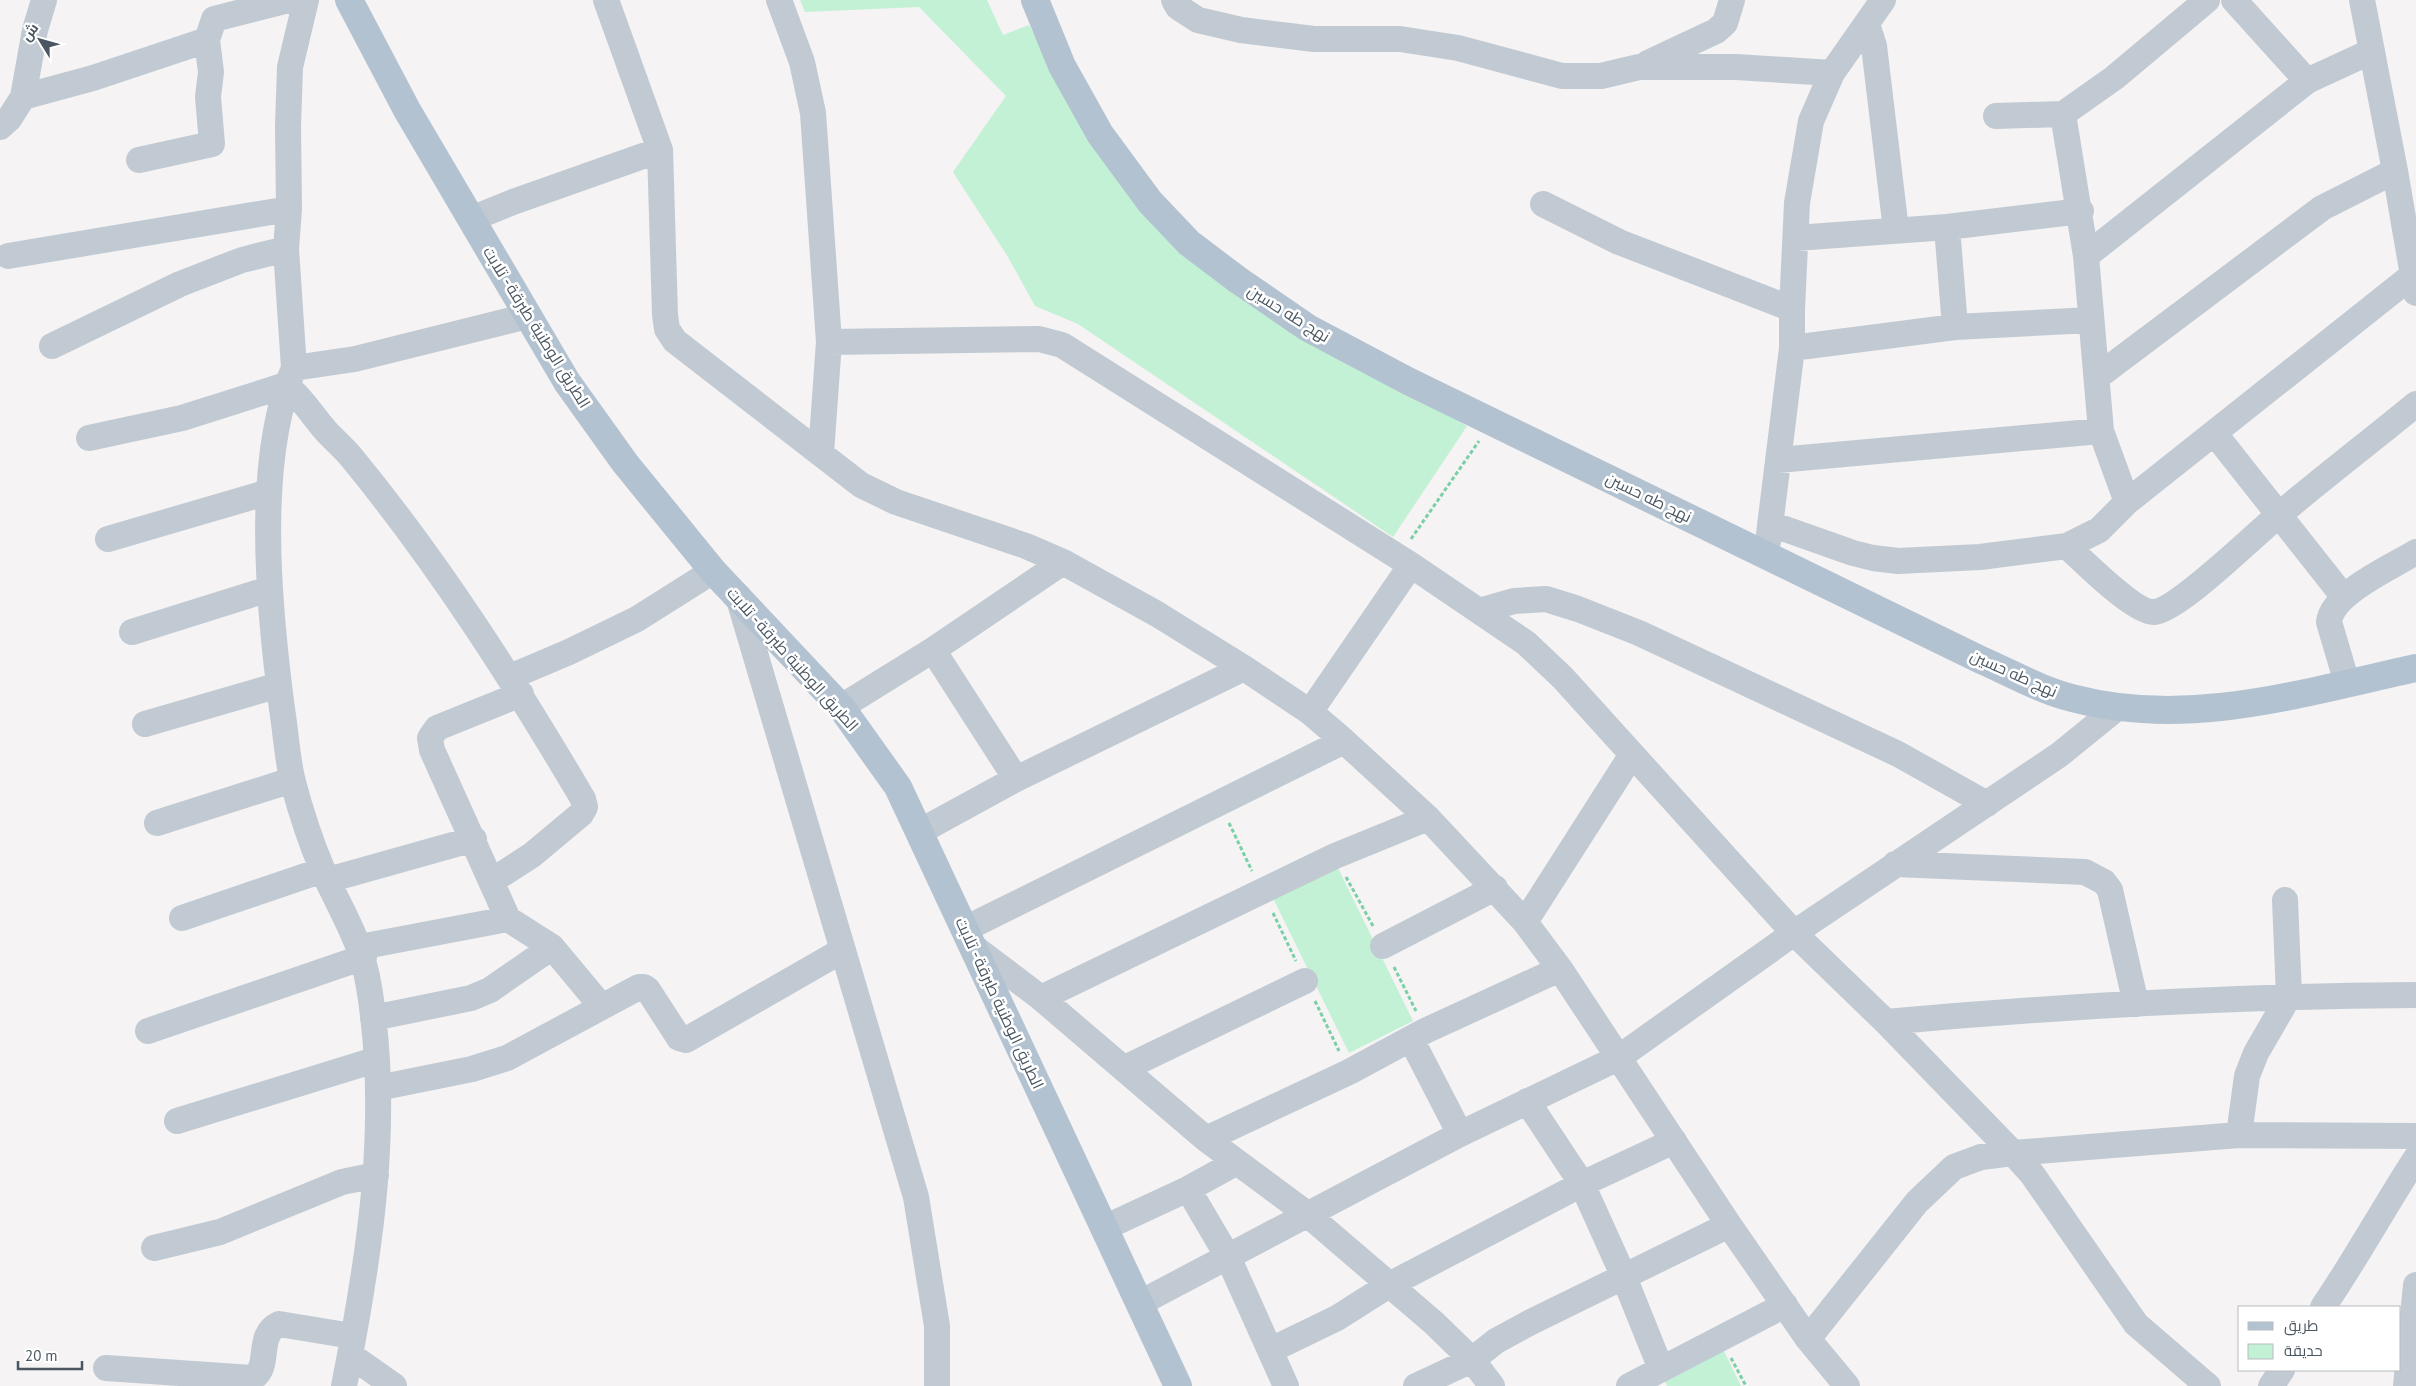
<svg xmlns="http://www.w3.org/2000/svg" width="2416" height="1386" font-family="'PT Sans',Cairo,sans-serif">
<style>
.green{fill:#c3f1d5}
.lines{fill:none;stroke-linecap:round;stroke-linejoin:round}
.path{stroke:#7ad0a6;stroke-width:3;stroke-dasharray:4 2.5;stroke-linecap:butt}
.minor{stroke:#c1cad2;stroke-width:26}
.major{stroke:#b3c2d1;stroke-width:28}
.labels{text-anchor:middle;stroke-width:5;stroke-linejoin:round;paint-order:stroke}
.street-label{font-size:16px;fill:#4a5661;stroke:#fff}
</style>
<rect width="100%" height="100%" fill="#f5f3f3"/>
<path class="green" d="M800,0H987L1003,35L1029,25L1073,106L1105,155L1285,320L1467,426L1393,537L1078,324L1035,306L1008,257L953,172L1006,96L919,7L805,12Z
M1333,858L1413,1021L1349,1053L1269,890Z
M1718,1339L1741,1386H1667L1659,1368Z"/>
<g class="lines">
<path class="path" d="M1411,539L1479,441
M1229,823L1252,871
M1346,877L1373,926
M1273,913L1296,961
M1394,967L1416,1011
M1315,1001L1339,1051
M1731,1358L1746,1386"/>
<path class="minor" d="M306,0L290,67L288,126L289,209L286,249L294,368C254,461 269,610 282,709C286,733 287,759 293,782C300,809 312,845 323,871C341,911 362,942 369,987C391,1120 370,1255 344,1386
M606,0L660,150L665,315L667,329L675,341L861,485L896,502L1026,546L1063,562L1157,614L1244,668L1310,712L1344,741L1428,818L1525,922L1560,969L1729,1225L1808,1339L1847,1386
M779,0L802,62L813,113L829,342L821,453
M1174,0L1178,7L1198,20L1241,30L1314,39H1400L1458,48L1562,76H1601L1639,67H1736L1832,73
M2234,0L2307,81
M2362,0L2395,171L2416,293
M1867,24L1874,46L1896,230
M1648,63L1716,31L1725,23L1732,0
M23,97L93,78L207,40L214,19L289,0
M2063,114L2086,256L2101,431L2127,502
M1996,116L2063,114L2114,78L2207,0
M0,127L9,119L23,97L35,30L44,0
M139,160L212,144L208,97L211,72L207,40
M1543,204L1619,242L1792,309
M471,219L513,202L660,150
M1947,227L1955,327
M1796,238L1947,227L2081,211
M8,256L289,209
M2086,256L2307,81L2372,51
M829,342L1039,339L1062,345L1411,565L1526,643L1563,678L1794,933L1886,1022L2013,1153L2032,1174L2136,1324L2208,1386
M52,346L180,284L242,260L286,249
M1792,348L1955,327L2091,320
M294,368L355,359L528,316
M2097,377L2322,208L2395,171
M286,385C303,399 312,415 326,431C334,440 344,448 352,458C439,564 513,680 583,799L585,807L581,814L532,855L492,881
M2215,434L2343,596
M89,438L182,418L286,385
M1778,460L2101,431
M1771,524L1853,553L1873,558L1898,561L1980,557L2067,546L2099,530L2127,502L2413,275
M108,539L269,492
M1768,542L1792,348V309L1797,203L1811,121L1832,73L1883,0
M2067,546C2083,561 2135,613 2154,612C2179,610 2256,533 2280,514C2324,477 2371,441 2416,404
M738,596L916,1197L937,1326V1386
M1479,611L1514,601L1546,599L1578,609L1639,633L1898,754L1987,804
M132,632L269,589
M933,650L1016,779
M510,677L569,652L637,619L713,571
M2347,683L2329,622C2332,593 2392,567 2416,552
M521,694L437,728L430,738L432,750L508,919L552,947L602,1007
M841,707L933,650L1063,562
M1310,712L1411,565
M145,724L279,685
M157,823L292,780
M919,832L1016,779L1244,668
M1895,864L2085,872L2104,882L2110,890L2136,1004
M328,880L474,839
M182,918L323,870
M1525,922L1631,756
M965,929L1344,741
M1383,946L1495,888
M360,947L508,919
M975,948L1041,998L1206,1139L1307,1214L1434,1323L1472,1360L1492,1386
M1041,998L1335,856L1428,818
M373,1018L471,998L490,990L552,947
M1886,1022C2062,1006 2239,996 2416,995
M148,1031L364,957
M1411,1039L1460,1134
M1125,1068L1305,981
M378,1088L472,1069L507,1058L639,987H644L648,990L679,1038L686,1040L843,950
M1527,1101L1582,1184L1624,1277L1661,1369
M177,1121L375,1060
M2239,1135L2247,1076L2256,1053L2289,996L2285,900
M1206,1139L1349,1072L1425,1031L1560,969
M1188,1189L1228,1257L1286,1386
M1104,1228L1188,1189L1237,1162
M154,1248L220,1232L342,1182L376,1175
M1140,1303L1460,1134L1618,1058L1794,933L2059,755L2117,708
M2323,1307C2356,1259 2384,1207 2416,1158
M1808,1339L1917,1202L1954,1167L1981,1157L2013,1153L2239,1135L2416,1136
M1271,1350L1337,1318L1389,1285L1582,1184L1674,1141
M350,1355L394,1386
M106,1368L252,1378C272,1368 255,1335 279,1324L352,1336
M1416,1386L1472,1360L1496,1341L1531,1322L1729,1225
M1629,1386L1785,1305
M2271,1386L2282,1370
M2406,1386L2416,1285"/>
<path class="major" d="M349,0L407,110L567,382L625,463L713,571L841,707L898,787L1178,1386
M1035,0L1062,66L1100,134L1150,202L1189,243L1238,280L1308,328L1408,381L1981,660C2011,673 2040,690 2072,698C2188,729 2302,693 2416,668"/>
</g>
<g class="labels">
<g class="street-label">
<text transform="translate(1289 313) rotate(32)" y="6">نهج طه حسين</text>
<text transform="translate(537 327) rotate(58)" y="6">الطريق الوطنية طبرقة - تلابت</text>
<text transform="translate(1649 497) rotate(26)" y="6">نهج طه حسين</text>
<text transform="translate(793 659) rotate(48)" y="6">الطريق الوطنية طبرقة - تلابت</text>
<text transform="translate(2014 673) rotate(24)" y="6">نهج طه حسين</text>
<text transform="translate(1000 1003) rotate(65)" y="6">الطريق الوطنية طبرقة - تلابت</text>
</g>
</g>
<rect x="2238" y="1306" width="162" height="65" fill="#ffffff" stroke="#b7bbc0"/>
<rect x="2248" y="1322" width="25" height="8" fill="#b3c2d1" stroke="#b7bbc0"/>
<text x="2284" y="1331" font-size="15" fill="#4a5661">طريق</text>
<rect x="2248" y="1344" width="25" height="15" fill="#c3f1d5" stroke="#b7bbc0"/>
<text x="2284" y="1356" font-size="15" fill="#4a5661">حديقة</text>
<g transform="translate(40 40) rotate(307)" stroke="#ffffff" stroke-width="4" paint-order="stroke">
<path d="M0-4L9 19L0 12L-9 19Z" fill="#4a5661"/>
<text y="-8" font-size="14" font-weight="bold" text-anchor="middle" fill="#4a5661">ش</text>
</g>
<path d="M18 1361v8h64v-8" fill="none" stroke="#4a5661" stroke-width="2.5"/>
<text x="25" y="1361" font-size="15" fill="#4a5661" stroke="#ffffff" stroke-width="4" paint-order="stroke">20 m</text>
</svg>
